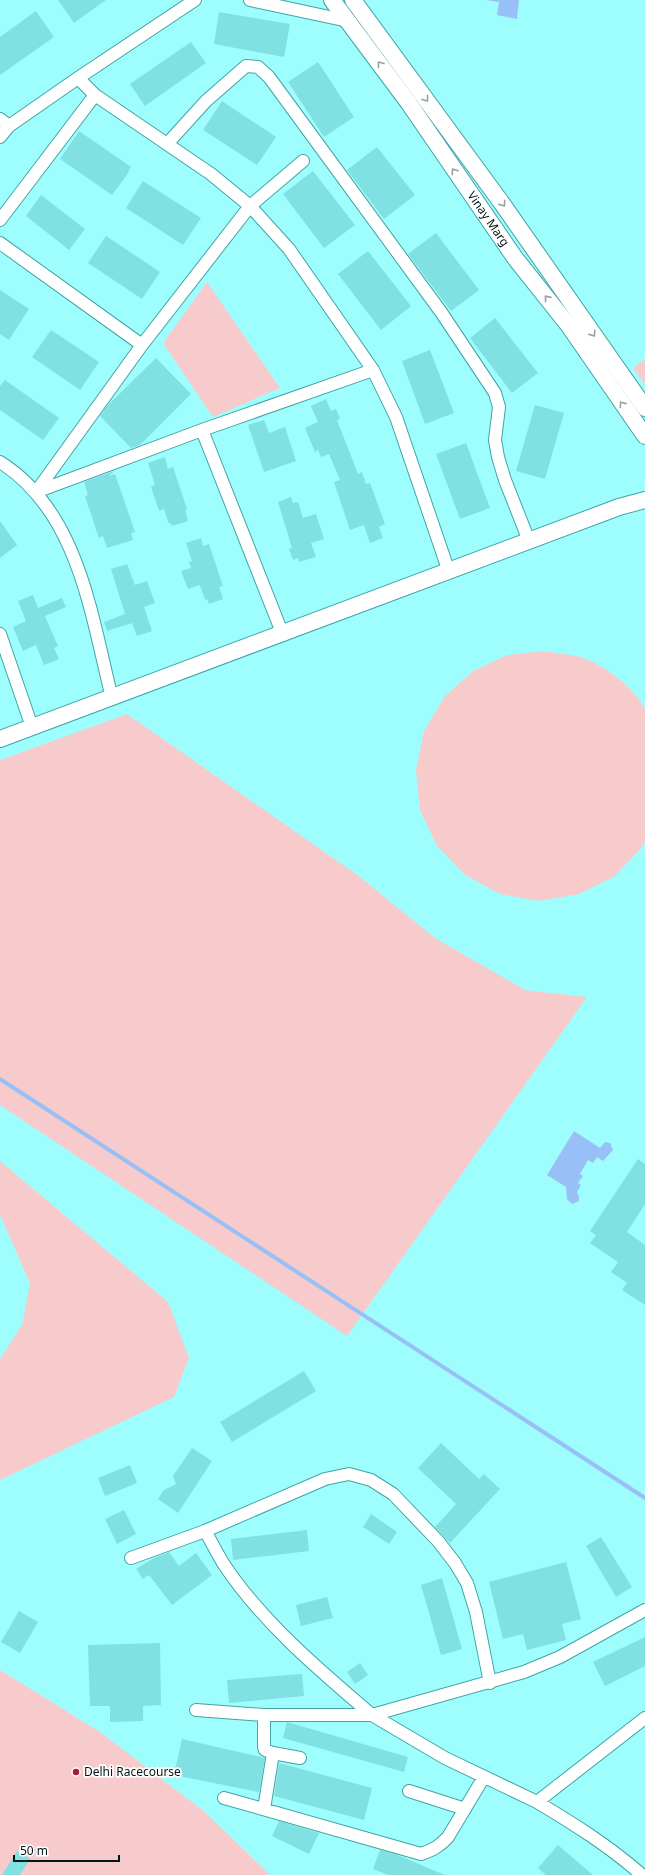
<svg xmlns="http://www.w3.org/2000/svg" width="645" height="1875" font-family="'Noto Sans',sans-serif">
<style>
.green{fill:#f7cbcc}
.water{fill:#99c0f6}
.lines{fill:none;stroke-linecap:round;stroke-linejoin:round}
.stream{stroke:#99c0f6;stroke-width:4}
.building{fill:#81e0e1}
.street-casing{stroke:#41a3a4;stroke-width:14}
.secondary-casing{stroke:#41a3a4;stroke-width:18}
.street{stroke:#fff;stroke-width:12}
.secondary{stroke:#fff;stroke-width:16}
.oneway{stroke:#99a2a3}
.poi-dot{fill:#ac1739;stroke:#fff;stroke-width:1.5}
.labels{text-anchor:middle;stroke-width:3.5;stroke-linejoin:round;paint-order:stroke}
.street-label{font-size:12px;fill:#001718;stroke:#fff}
.poi-label{font-size:12px;fill:#001718;stroke:#fff;text-anchor:start}
</style>
<rect width="100%" height="100%" fill="#9efefe"/>
<path class="green" d="M207,282L280,388L213,417L163,343Z
M645,359V384L633,368Z
M544,651C556,653 569,654 581,657C604,665 634,687 645,709V842L642,847L615,876L579,894L539,901L500,894L465,875L437,846L420,810L416,770L424,731L445,696L473,671L507,655Z
M127,714L360,877L435,938L525,990L587,997L347,1336L0,1105V760Z
M0,1161L168,1302L189,1358L174,1397L0,1480V1359L22,1325L30,1283L0,1215Z
M0,1670L100,1732L205,1812L270,1875H0Z"/>
<path class="water" d="M486,0H519L517,19L497,15L499,2Z
M574,1131L600,1148L605,1142L610,1143L613,1150L603,1161L597,1157L593,1163L588,1160L580,1174L583,1176L578,1183L581,1185L577,1192L579,1197V1201L572,1204L567,1199L566,1187L547,1175Z"/>
<g class="lines">
<path class="stream" d="M0,1079L645,1498"/>
</g>
<path class="building" d="M58,0H106L74,23Z
M36,11L54,37L0,75V37Z
M219,12L290,24L284,57L214,44Z
M191,42L206,63L145,106L130,84Z
M318,62L354,117L324,137L288,82Z
M222,101L276,137L257,165L203,130Z
M79,131L131,167L128,171L129,172L112,195L60,159Z
M377,147L415,195L384,219L347,170Z
M313,171L355,225L324,248L283,194Z
M143,181L201,218L183,245L126,208Z
M41,195L85,229L69,250L26,216Z
M436,233L479,290L451,311L408,254Z
M106,236L160,272L142,299L88,263Z
M368,251L411,306L381,330L338,274Z
M0,290L29,309L9,340L0,334Z
M495,318L538,373L512,393L470,338Z
M51,330L99,362L80,390L32,357Z
M430,350L454,413L425,424L402,361Z
M156,358L191,394L140,445L131,448L100,416L107,406Z
M5,380L59,418L43,440L0,410V386Z
M326,399L331,411L336,409L340,419L337,420L358,474L362,472L366,484L370,483L385,524L379,527L383,538L370,543L364,525L350,530L334,482L340,480L329,454L321,457L318,450L315,452L305,428L318,422L311,406Z
M535,405L564,413L545,479L516,471Z
M264,420L269,433L285,427L296,461L264,472L248,425Z
M466,443L490,508L460,519L436,454Z
M165,457L168,469L173,467L187,509L185,510L188,521L172,526L171,523L169,524L164,509L159,511L151,487L155,485L148,463Z
M114,471L109,476L115,474L135,532L131,533L133,540L107,548L103,536L99,538L85,496L88,495L84,482Z
M291,497L293,503L298,502L303,518L316,514L324,539L311,543L316,557L299,562L298,558L293,560L289,549L292,548L278,502Z
M0,521L17,545L0,558Z
M201,538L203,546L209,544L223,586L219,587L223,599L209,604L207,599L205,600L200,585L188,589L181,571L191,568L189,562L192,561L186,543Z
M127,564L135,585L147,581L155,603L144,607L152,631L137,636L132,623L107,631L104,622L125,614L111,569Z
M33,595L38,608L62,598L66,607L45,616L58,646L54,648L59,659L44,665L36,645L23,651L13,627L26,621L18,601Z
M638,1159L645,1164V1204L627,1232L645,1245V1305L622,1290L627,1283L611,1272L618,1262L590,1243L596,1235L590,1231Z
M304,1371L316,1391L232,1442L220,1422Z
M441,1443L479,1479L484,1474L500,1489L450,1543L435,1527L456,1504L418,1468Z
M192,1448L212,1461L178,1513L158,1499L164,1490L176,1484L173,1476Z
M130,1465L137,1483L105,1496L98,1478Z
M124,1510L136,1534L117,1544L105,1519Z
M371,1514L397,1532L389,1544L363,1527Z
M307,1530L309,1551L233,1560L231,1539Z
M601,1537L632,1587L616,1597L586,1546Z
M169,1552L179,1566L196,1553L212,1575L172,1605L149,1575L143,1579L136,1569L154,1558Z
M566,1562L581,1619L562,1624L566,1640L527,1650L523,1634L503,1639L489,1582Z
M442,1578L462,1649L441,1655L421,1585Z
M327,1597L333,1618L301,1626L296,1605Z
M19,1611L38,1622L20,1653L1,1642Z
M645,1637V1666L605,1686L593,1662Z
M160,1643L161,1705L143,1706V1721L110,1722V1706H90L88,1645Z
M360,1663L368,1675L355,1684L347,1672Z
M302,1674L304,1696L229,1703L227,1680Z
M287,1722L408,1757L404,1772L283,1738Z
M182,1739L265,1758L259,1792L174,1775Z
M279,1763L372,1788L364,1820L274,1796Z
M279,1821L319,1833L309,1854L272,1836Z
M558,1845L593,1875H546L538,1868Z
M380,1850L395,1854L445,1875H388L373,1869Z
M17,1851L30,1859L20,1875H2Z"/>
<g class="lines">
<g class="street-casing">
<path id="street" d="M250,0L348,21
M78,78L95,95L211,174L250,206L303,161
M0,119L9,126
M0,137L9,126L78,78L195,0
M167,144L206,101L246,66L258,67L269,77L441,312L495,393L499,407L495,440L498,457L505,480L529,541
M250,206L289,249L373,370L202,430L36,492L142,345Z
M0,220L95,95
M0,243L142,345
M373,370L396,417L449,572
M202,430L283,635
M0,462C79,512 91,615 112,698
M0,634L32,727
M205,1531L325,1479L349,1474L371,1480L393,1494L438,1541L455,1563L467,1583L476,1612L490,1683
M131,1558L205,1531C211,1541 217,1553 223,1563C260,1620 320,1671 372,1715L524,1672L560,1657L645,1610
M196,1710L264,1715H372L445,1758L537,1802L645,1718
M273,1753L300,1758
M409,1791L465,1809
M224,1798L421,1854C433,1850 440,1846 448,1837L484,1777
M537,1802C574,1824 609,1846 642,1875
M264,1809L273,1753L265,1750L264,1747V1715"/>
</g>
<g class="secondary-casing">
<g id="secondary">
<path id="s1" d="M332,0L408,102L515,258L569,326L645,436"/>
<path d="M353,0L501,202L645,408"/>
<path d="M0,739L619,507L645,500"/>
</g>
</g>
<use href="#street" class="street"/>
<use href="#secondary" class="secondary"/>
</g>
<defs><path id="oneway-chevron" d="M-2-3.5L2.5 0L-2 3.5" fill="none" stroke-width="1.6" stroke-linecap="round" stroke-linejoin="round"/></defs>
<g class="oneway">
<use href="#oneway-chevron" transform="translate(380 64) rotate(-127)"/>
<use href="#oneway-chevron" transform="translate(426 99) rotate(54)"/>
<use href="#oneway-chevron" transform="translate(454 171) rotate(-124)"/>
<use href="#oneway-chevron" transform="translate(503 204) rotate(55)"/>
<use href="#oneway-chevron" transform="translate(547 298) rotate(-129)"/>
<use href="#oneway-chevron" transform="translate(593 334) rotate(55)"/>
<use href="#oneway-chevron" transform="translate(622 404) rotate(-125)"/>
</g>
<circle class="poi-dot" cx="76" cy="1772" r="4"/>
<g class="labels">
<g class="street-label">
<text dy="4" stroke="none"><textPath href="#s1" startOffset="269">Vinay Marg</textPath></text>
</g>
<g class="poi-label">
<text x="84" y="1776">Delhi Racecourse</text>
</g>
</g>
<path d="M14 1855v6h105v-6" fill="none" stroke="#001718" stroke-width="2"/>
<text x="20" y="1855" font-size="12" fill="#001718" stroke="#ffffff" stroke-width="3" paint-order="stroke">50 m</text>
</svg>
